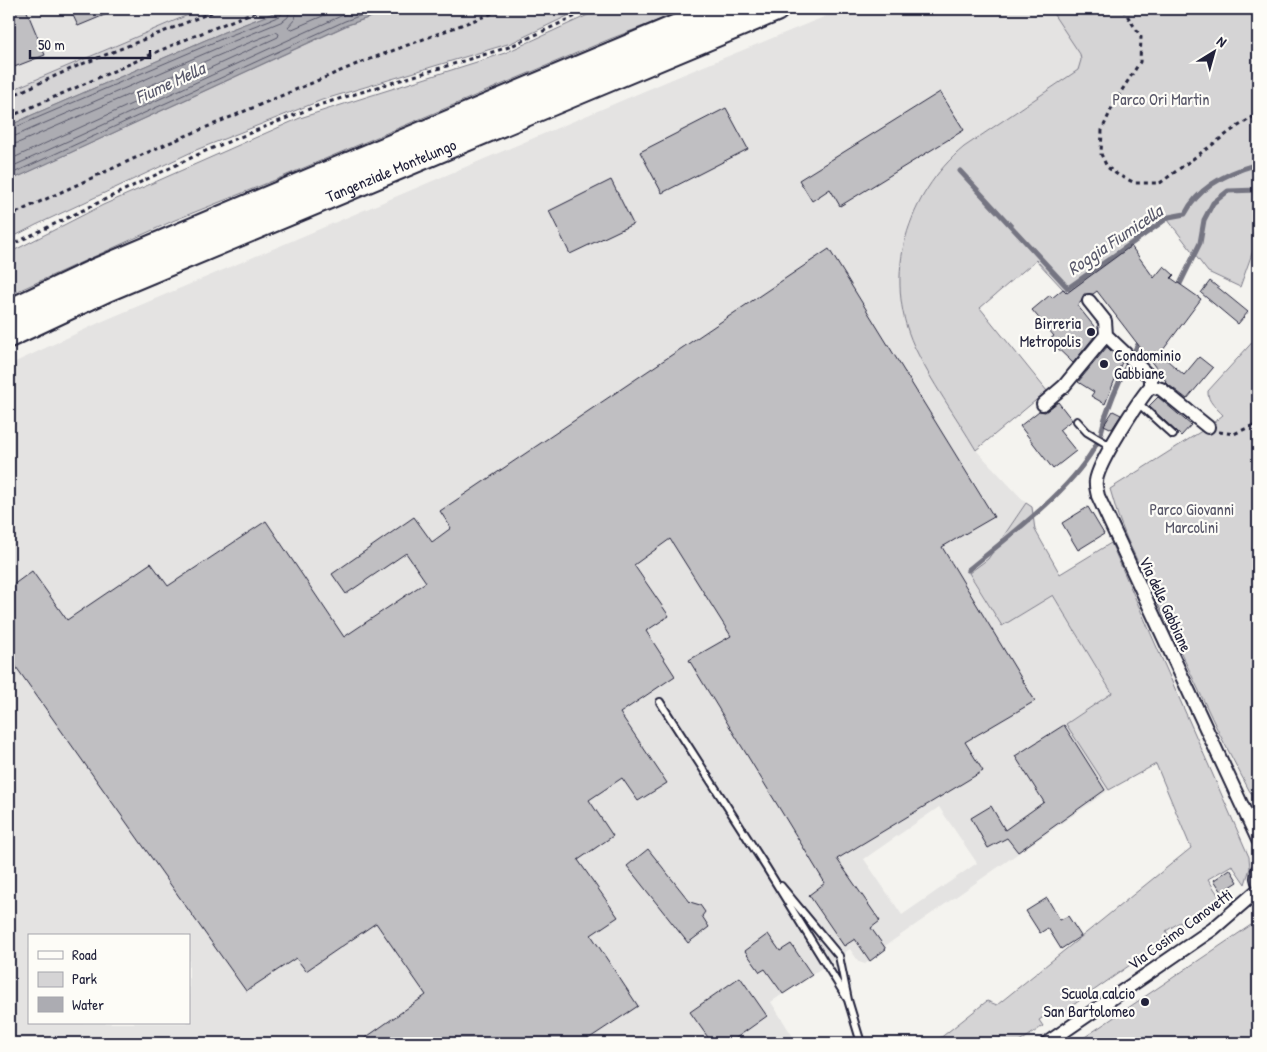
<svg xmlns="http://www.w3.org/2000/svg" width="1267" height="1052" font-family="'Patrick Hand',sans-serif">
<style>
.built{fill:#e4e3e2;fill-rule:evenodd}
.green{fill:#d5d4d5;stroke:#7c7b88}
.water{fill:#acacb2;stroke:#757582}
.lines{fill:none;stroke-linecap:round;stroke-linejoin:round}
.shore{stroke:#59596b;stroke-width:1}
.stream{stroke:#757582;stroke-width:5}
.building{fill:#c0bfc2;stroke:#22223b}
.lane-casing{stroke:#22223b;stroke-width:10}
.street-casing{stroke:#22223b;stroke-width:16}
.highway-casing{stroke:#22223b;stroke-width:28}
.path{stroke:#22223b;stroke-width:3;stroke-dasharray:4 4;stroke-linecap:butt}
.lane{stroke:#fdfcf7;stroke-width:6}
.street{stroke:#fdfcf7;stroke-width:12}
.highway{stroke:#fdfcf7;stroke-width:24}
.poi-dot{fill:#22223b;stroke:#fdfcf7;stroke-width:2}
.labels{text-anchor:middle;stroke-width:4.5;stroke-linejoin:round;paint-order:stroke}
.park-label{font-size:16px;fill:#585769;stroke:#fdfcf7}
.street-label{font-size:16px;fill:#22223b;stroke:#fdfcf7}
.poi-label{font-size:16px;fill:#22223b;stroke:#fdfcf7;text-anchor:end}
.water-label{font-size:18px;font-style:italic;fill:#59596b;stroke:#fdfcf7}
</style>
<rect width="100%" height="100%" fill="#f4f3ef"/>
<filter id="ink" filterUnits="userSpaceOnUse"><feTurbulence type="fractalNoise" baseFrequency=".02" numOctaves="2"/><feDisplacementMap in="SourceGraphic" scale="10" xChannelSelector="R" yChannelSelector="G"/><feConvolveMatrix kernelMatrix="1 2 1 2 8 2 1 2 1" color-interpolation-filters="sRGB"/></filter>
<g filter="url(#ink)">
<path class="built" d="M9,9H202L9,91Z
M843,9H1050L1080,54L1081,60L1078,70L964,147L950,159L918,204L909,223L901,257V286L905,321L914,345L922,362L976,450L1026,503L988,559L969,574L1002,626L1053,595L1112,693L1066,724L1109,790L885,946L886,949L865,964L859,962L850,949L771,1002L797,1043H9V365L103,321L682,75ZM939,807L977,863L902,915L864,859ZM29,936H189V1023H29Z"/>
<path class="green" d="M202,9H284L224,32L32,115L9,126V91Z
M394,9H582L511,43L322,100L196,150L36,225L9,239V181L348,25Z
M601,9H688L610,39L275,180L175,220L9,295V253L103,205L300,118L505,53Z
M1050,9H1258V237L1240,287L1208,272L1168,220L1069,291L1063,289L1036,260L980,308L1047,391L976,450C956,416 931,382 914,346C882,276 907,194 964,147L1078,70L1081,60L1080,54Z
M1258,336V803L1249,790L1219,733L1127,539L1118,516L1110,489L1208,427L1223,415C1217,408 1207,402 1208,391Z
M1026,503L1032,507L1035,530L1060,574L1111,543L1249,857L1250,868L1245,884L1232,865L1208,879L1222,901L1184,927L1180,922L1166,931L1170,937L1056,1017L1052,1011L1039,1020L1043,1026L1018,1043H934L987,1001L997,1005L1191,848L1156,764L1109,790L1066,724L1112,693L1053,595L1002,626L969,573L988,559Z
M1251,925L1258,937V1043H1076Z"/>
<path class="water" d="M284,9H394L347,25L9,181V126L32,115L224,32Z"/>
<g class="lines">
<path class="shore" d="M297,9L295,19L288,27L290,30L339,9
M9,130L226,37L280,16L283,13V9
M9,137L15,136L229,43L283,21L288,17L290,9
M9,144L18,143L231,50L276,32L279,34L278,37L9,160
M9,168L343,15L360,9
M9,175L345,21L379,9"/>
<path class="stream" d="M960,171L1068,288L1169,217L1185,214C1199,186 1229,172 1258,164
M1177,290L1200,243L1204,220L1213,203L1228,191L1258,190
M968,570C1010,535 1074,489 1098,441C1102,433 1103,423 1106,415C1115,389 1127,363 1141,339"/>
</g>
<path class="building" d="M9,9H26L45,55L9,69Z
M70,9H119L78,26Z
M940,92L964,130L840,206L830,189L812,201L799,180Z
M726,108L748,149L662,193L640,152Z
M611,180L633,224L570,254L549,211Z
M1131,246L1154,278L1164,266L1174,275L1171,278L1201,299L1160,354L1184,375L1199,357L1213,368L1187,399L1165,382L1166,381L1097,291L1093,294H1084L1082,298L1081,302L1077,305L1097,330L1098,332L1073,363L1049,340L1054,336L1032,310L1050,295L1052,298L1063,289L1067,293Z
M829,249L994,517L942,547L1035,701L965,742L983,771L837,859L880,921L871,928L886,949L870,961L855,939L844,946L809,895L825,883L689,660L731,636L670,539L634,565L669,616L646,631L675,676L620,713L667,783L638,801L622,778L589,800L613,836L578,860L618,917L591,935L638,1006L582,1043H358L426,995L376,923L306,971L296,958L246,991L9,657V588L32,571L67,620L151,563L168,586L266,521L344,637L426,582L406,553L346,594L332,574L414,517L432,542L451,528L440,511Z
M1210,281L1248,312L1238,324L1201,293Z
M1107,347L1122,362L1105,404L1091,396L1094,392L1078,382Z
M1158,397L1191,425L1181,436L1149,406Z
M1058,402L1072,420L1059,430L1076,451L1053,469L1020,426L1039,411L1045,412Z
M1113,411L1121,415L1112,429L1104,425Z
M1088,507L1104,534L1078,550L1062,523Z
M1064,725L1105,790L1018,852L1007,838L988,848L971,818L991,806L1005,830L1044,802L1015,756Z
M648,849L690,902L700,905L705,912L702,916L709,927L688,943L627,866Z
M1230,869L1238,882L1222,892L1214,880Z
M1047,898L1060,920L1068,916L1081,936L1061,949L1048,928L1040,933L1026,911Z
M768,934L780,951L791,944L812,975L783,994L765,969L760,972L745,951Z
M740,977L767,1016L729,1043H712L690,1012Z"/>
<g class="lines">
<g class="lane-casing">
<path id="lane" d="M1138,403L1173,435
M1077,421L1087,432L1112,447
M660,702L766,867L848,1000
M781,886L839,956L848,1000L861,1043"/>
</g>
<g class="street-casing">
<path id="street" d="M1106,335L1151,378V386C1138,401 1098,463 1096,481C1095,485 1097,491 1098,496L1258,840
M1151,386L1161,389L1208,427
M1043,404L1064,386L1106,335L1105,321L1089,301
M1258,870L1257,878L1258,882
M1047,1043L1213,929L1258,890"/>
</g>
<g class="highway-casing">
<g id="highway">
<path d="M9,312L96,271L720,9"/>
<path id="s1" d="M9,335L107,289L776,9"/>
</g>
</g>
<path class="path" d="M1123,9L1141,37L1140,62L1115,101L1102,130L1101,154L1107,167L1118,175L1135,183H1160L1235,128L1258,114
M9,97L75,67L220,9
M9,117L175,44L261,9
M9,216L157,148L357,64L504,9
M9,246L203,152L319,105L509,47L591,9
M1219,432L1234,434L1258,423"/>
<use href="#lane" class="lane"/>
<use href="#street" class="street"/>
<use href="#highway" class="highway"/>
</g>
</g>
<g class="poi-dot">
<circle cx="1091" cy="332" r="5"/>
<circle cx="1104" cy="364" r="5"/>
<circle cx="1145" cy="1002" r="5"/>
</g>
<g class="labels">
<g class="park-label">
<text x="1161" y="105">Parco Ori Martin</text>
<text x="1192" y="515">Parco Giovanni<tspan x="1192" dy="18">Marcolini</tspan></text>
</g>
<g class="street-label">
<text dy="6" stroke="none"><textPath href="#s1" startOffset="416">Tangenziale Montelungo</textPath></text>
<text transform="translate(1166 604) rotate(65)" y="6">Via delle Gabbiane</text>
<text transform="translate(1180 929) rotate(-36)" y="6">Via Cosimo Canovetti</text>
</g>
<g class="poi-label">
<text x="1081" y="329">Birreria<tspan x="1081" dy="18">Metropolis</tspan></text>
<text x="1114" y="361" text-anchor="start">Condominio<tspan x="1114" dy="18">Gabbiane</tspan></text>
<text x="1135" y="999">Scuola calcio<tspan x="1135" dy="18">San Bartolomeo</tspan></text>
</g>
<g class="water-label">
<text transform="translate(170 83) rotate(-25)" y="6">Fiume Mella</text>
<text transform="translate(1115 240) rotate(-34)" y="6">Roggia Fiumicella</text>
</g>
</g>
<rect width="1267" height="1052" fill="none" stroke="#fdfcf7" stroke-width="30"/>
<rect x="15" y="15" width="1237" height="1022" fill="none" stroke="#22223b" stroke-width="2" filter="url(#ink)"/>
<rect x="28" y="934" width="162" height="90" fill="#fdfcf7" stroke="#a5a5ac"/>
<rect x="38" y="951" width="25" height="8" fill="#fdfcf7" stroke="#a5a5ac"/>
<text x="72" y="960" font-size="15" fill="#22223b">Road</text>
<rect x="38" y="972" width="25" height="15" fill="#d5d4d5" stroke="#a5a5ac"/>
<text x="72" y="984" font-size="15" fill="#22223b">Park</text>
<rect x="38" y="997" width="25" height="15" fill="#acacb2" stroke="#a5a5ac"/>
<text x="72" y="1010" font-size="15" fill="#22223b">Water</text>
<g transform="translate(1214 52) rotate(37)" stroke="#fdfcf7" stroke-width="4" paint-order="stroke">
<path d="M0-4L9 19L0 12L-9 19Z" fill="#22223b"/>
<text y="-8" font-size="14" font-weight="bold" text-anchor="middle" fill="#22223b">N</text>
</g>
<path d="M30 50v8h120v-8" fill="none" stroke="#22223b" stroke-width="2.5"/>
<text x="38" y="50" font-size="15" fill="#22223b" stroke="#fdfcf7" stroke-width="4" paint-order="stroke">50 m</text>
</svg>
